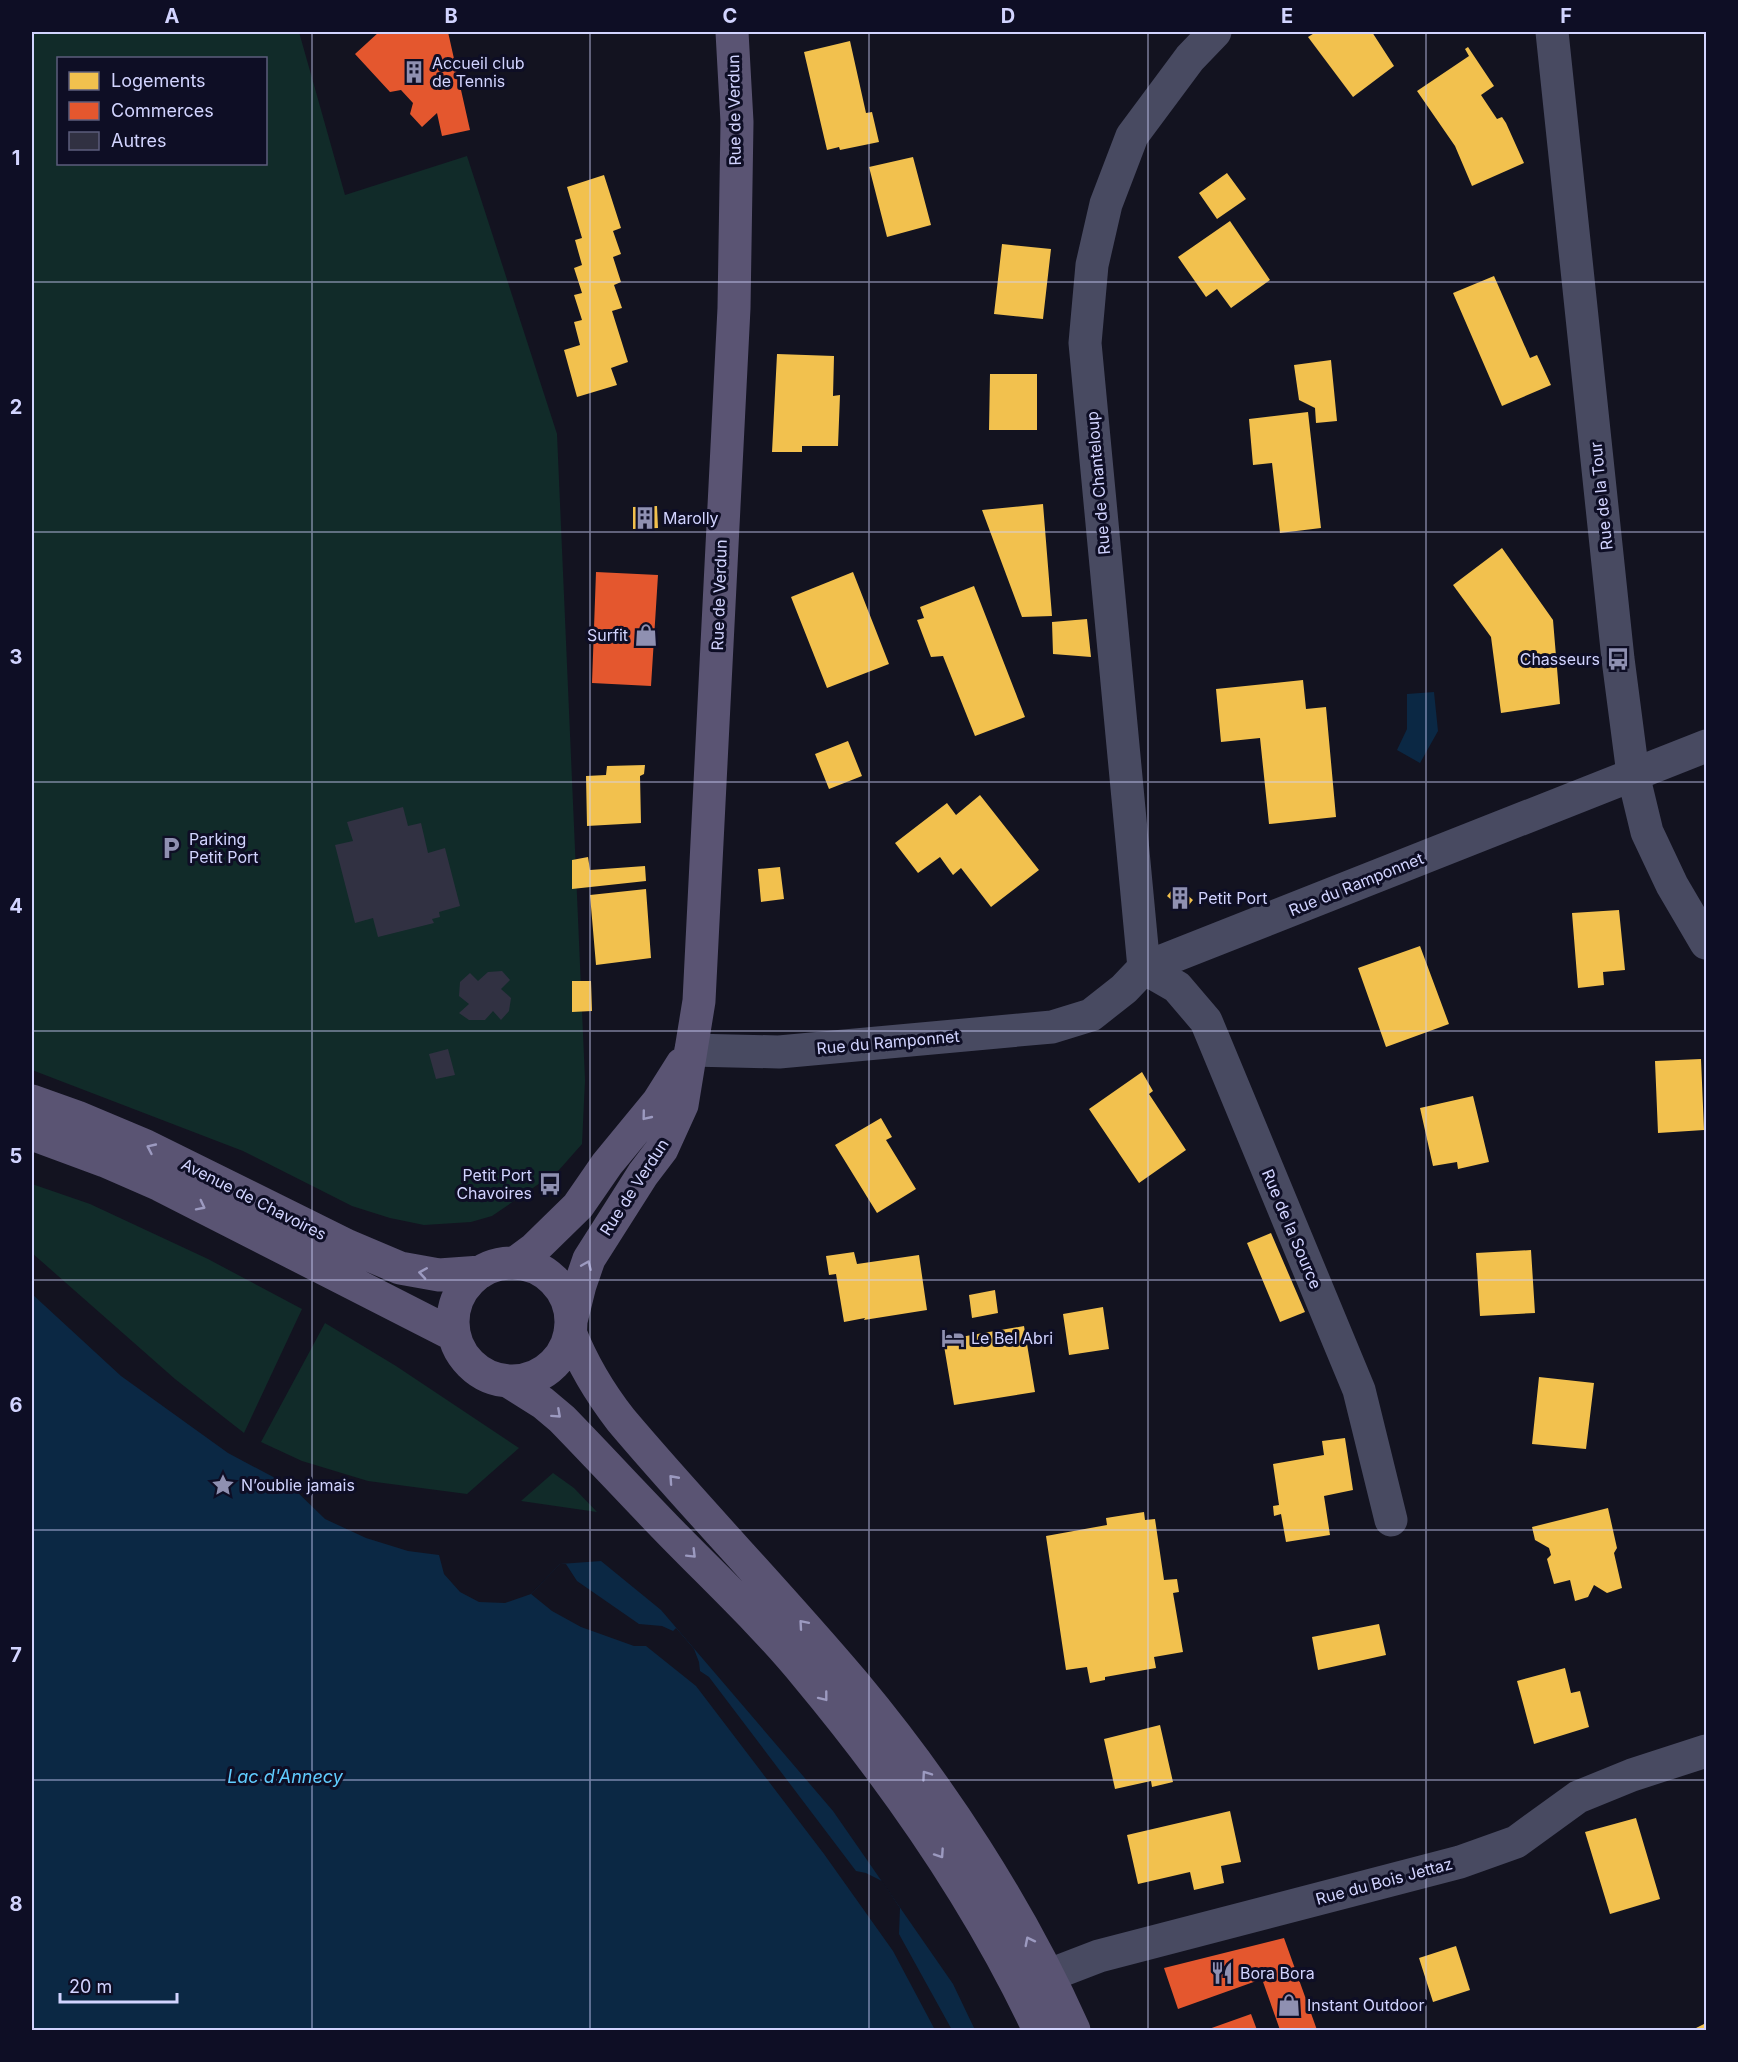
<svg xmlns="http://www.w3.org/2000/svg" width="1738" height="2062" font-family="Inter,sans-serif">
<style>
.green{fill:#112b29;fill-rule:evenodd}
.water{fill:#0b2844}
.pier{fill:#131320}
.homes{fill:#f2c14e}
.shops{fill:#e4572e}
.building{fill:#313142}
.lines{fill:none;stroke-linecap:round;stroke-linejoin:round}
.minor{stroke:#484a61;stroke-width:33}
.major{stroke:#5a5473;stroke-width:33}
.oneway{stroke:#9c9ac0}
.grid{fill:none;stroke:#d2d4ff;stroke-width:1.5;stroke-opacity:0.55}
.labels{text-anchor:middle;stroke-width:6;stroke-linejoin:round;paint-order:stroke}
.poi-label{font-size:16px;fill:#d2d4ff;stroke:#0e0e25;text-anchor:start}
.street-label{font-size:16px;fill:#d2d4ff;stroke:#0e0e25}
.water-label{font-size:18px;font-style:italic;fill:#60cdff;stroke:#0e0e25}
.neatline{fill:none;stroke:#d2d4ff;stroke-width:2}
.grid-label{font-size:20px;text-anchor:middle;font-weight:bold;fill:#d2d4ff}
</style>
<rect width="100%" height="100%" fill="#131320"/>
<path class="green" d="M32,32H299L345,195L467,156L557,434L585,1080L582,1144L559,1170L492,1216L471,1222L424,1225L390,1218L352,1206L243,1151L32,1070ZM58,58H266V164H58Z
M32,1184L90,1204L208,1259L302,1309L244,1433L175,1379L32,1253Z
M325,1323L396,1366L519,1448L467,1494L368,1481L302,1461L261,1442Z
M553,1473L574,1488L597,1512L521,1501Z"/>
<path class="water" d="M1434,692L1438,731L1420,763L1397,750L1407,729V694Z
M32,1294L121,1376L228,1453L292,1487L325,1519L366,1538L408,1551L439,1555L444,1574L460,1592L479,1602L505,1603L531,1594L560,1564L601,1561L661,1610L833,1811L953,1984L975,2030H32Z"/>
<path class="pier" d="M560,1564H566L577,1581L639,1624L662,1626L673,1631L676,1628L683,1636L694,1649L699,1662L700,1671L709,1677L856,1871L866,1873L882,1881L900,1908L899,1934L952,2030H935L893,1951L824,1854L696,1686L646,1646H634L581,1627L552,1611L531,1594Z"/>
<path class="homes" d="M1316,32H1372L1394,66L1353,97L1308,37Z
M850,41L866,113L872,112L879,142L840,150L839,147L827,150L804,52Z
M1468,47L1494,86L1481,95L1497,119L1502,117L1506,123L1524,163L1472,186L1455,146L1417,91L1469,56L1465,49Z
M913,157L931,225L887,237L869,167Z
M1227,173L1246,199L1217,219L1199,193Z
M604,175L621,228L613,231L621,254L613,257L621,282L614,285L622,308L612,311L628,362L611,368L617,385L577,397L564,350L580,345L574,322L582,320L574,295L582,293L574,268L582,265L575,240L582,238L567,187Z
M1230,221L1270,280L1231,308L1217,289L1206,297L1178,257Z
M1002,244L1051,249L1043,319L994,314Z
M1494,276L1530,358L1537,355L1551,385L1502,406L1453,293Z
M777,354L834,356L833,396L840,395L838,446H802V452H772Z
M1331,360L1337,421L1316,423L1315,408L1299,400L1294,365Z
M990,374H1037V430H989Z
M1308,412L1321,528L1280,533L1272,463L1253,465L1249,419Z
M1043,504L1052,616L1022,617L982,510Z
M657,506L658,528L633,529V507Z
M1502,548L1553,620L1560,704L1501,713L1491,637L1453,585Z
M853,572L889,664L827,688L791,597Z
M974,586L1025,717L975,736L943,656L931,657L917,620L924,618L920,607Z
M1087,619L1091,657L1053,654L1052,622Z
M1303,680L1306,709L1326,707L1336,817L1269,824L1260,738L1221,742L1216,689Z
M848,741L862,776L829,789L815,754Z
M645,765L644,774L640,776L641,823L587,826L586,776L606,775L607,766Z
M980,795L1039,870L991,907L961,868L953,875L940,857L918,873L895,843L947,803L956,815Z
M588,857L590,870L645,866L646,881L572,889V860Z
M780,867L784,899L761,902L758,869Z
M1176,885L1193,900L1184,911L1167,896Z
M646,889L651,958L596,965L590,895Z
M1619,910L1625,970L1603,972L1604,985L1578,988L1572,913Z
M1420,946L1449,1024L1386,1047L1358,968Z
M572,981H591L592,1011L572,1012Z
M1701,1059L1704,1130L1658,1133L1655,1061Z
M1142,1072L1153,1091L1149,1094L1186,1150L1139,1183L1089,1109Z
M1473,1096L1489,1162L1458,1169L1457,1162L1433,1166L1420,1108Z
M881,1118L892,1137L886,1140L916,1189L877,1213L835,1145Z
M1271,1233L1305,1312L1280,1322L1247,1243Z
M1531,1250L1535,1313L1480,1316L1476,1253Z
M854,1252L857,1264L919,1255L927,1310L864,1320L865,1318L844,1322L836,1274L829,1275L826,1256Z
M995,1290L998,1313L972,1318L969,1295Z
M1103,1307L1109,1349L1069,1355L1063,1314Z
M1024,1326L1035,1392L954,1405L943,1340Z
M1539,1377L1594,1383L1586,1449L1532,1444Z
M1345,1438L1353,1490L1324,1496L1330,1535L1286,1542L1281,1514L1274,1516L1273,1506L1279,1505L1273,1464L1324,1455L1322,1441Z
M1608,1508L1617,1548L1614,1553L1622,1588L1607,1593L1594,1585L1588,1597L1575,1601L1570,1580L1554,1584L1547,1559L1551,1555L1549,1548L1535,1540L1532,1527Z
M1144,1512L1145,1520L1155,1519L1164,1580L1177,1579L1179,1592L1173,1593L1183,1652L1154,1657L1156,1668L1105,1677V1680L1090,1683L1087,1667L1066,1670L1046,1536L1107,1525L1106,1518Z
M1379,1624L1386,1655L1318,1670L1312,1637Z
M1565,1668L1571,1693L1580,1691L1589,1727L1534,1744L1517,1681Z
M1160,1725L1173,1782L1152,1787L1151,1781L1115,1789L1104,1739Z
M1230,1811L1241,1862L1221,1866L1224,1883L1194,1890L1190,1872L1138,1884L1127,1835Z
M1636,1818L1660,1899L1610,1914L1585,1832Z
M1456,1946L1470,1990L1433,2002L1419,1958Z
M1706,2023V2030H1692Z"/>
<path class="shops" d="M379,32L383,34L386,32H448L470,130L442,136L437,113L422,127L410,114L413,103L401,90L390,92L355,54Z
M596,572L658,575L651,686L592,683Z
M1284,1938L1317,2030H1280L1262,1979L1178,2009L1164,1968Z
M1251,2014L1257,2030H1206Z"/>
<path class="building" d="M403,807L408,826L421,823L428,853L445,848L460,906L439,912L440,917L432,919L434,923L378,937L373,918L355,923L335,845L353,841L347,822Z
M502,971L510,980L501,989L511,998L509,1011L501,1020L493,1011L485,1020H469L459,1013L469,1004L459,996L460,982L470,973L478,981L488,972Z
M448,1049L455,1075L436,1079L429,1054Z"/>
<g class="lines">
<path class="minor" d="M1215,32L1190,58L1132,136L1106,204L1092,265L1085,343L1144,968L1177,987L1206,1021L1359,1390L1391,1520
M1552,32L1618,659L1633,774L1647,832L1672,885L1706,943
M691,1050L779,1052L1052,1027L1091,1015L1124,989L1144,968L1706,746
M1047,1976L1099,1956L1460,1862L1516,1842L1578,1797L1632,1775L1706,1751"/>
<path class="major" d="M32,1101L77,1117L146,1146L348,1246L400,1268L439,1275L481,1272
M32,1134L105,1161L160,1185L454,1335
M453 1322a59 59 0 1 1 118 0a59 59 0 1 1-118 0Z
M515,1263L534,1249L578,1206L607,1164L658,1102L682,1064
M571,1321L580,1285L589,1259L643,1174L662,1149L682,1105L699,1001L734,308L737,122L732,32
M570,1332C583,1365 600,1393 621,1420C696,1509 778,1593 853,1682C940,1786 1019,1907 1074,2030
M508,1381L543,1403L562,1419C599,1457 635,1496 672,1534C717,1580 765,1625 806,1675C897,1784 979,1902 1039,2030"/>
</g>
<defs><path id="oneway-chevron" d="M-2-3.5L2.5 0L-2 3.5" fill="none" stroke-width="1.6" stroke-linecap="round" stroke-linejoin="round" transform="scale(1.5)"/></defs>
<g class="oneway">
<use href="#oneway-chevron" transform="translate(646 1116) rotate(129)"/>
<use href="#oneway-chevron" transform="translate(151 1148) rotate(-155)"/>
<use href="#oneway-chevron" transform="translate(201 1206) rotate(27)"/>
<use href="#oneway-chevron" transform="translate(587 1265) rotate(-67)"/>
<use href="#oneway-chevron" transform="translate(423 1273) rotate(-171)"/>
<use href="#oneway-chevron" transform="translate(557 1414) rotate(42)"/>
<use href="#oneway-chevron" transform="translate(673 1479) rotate(-132)"/>
<use href="#oneway-chevron" transform="translate(692 1554) rotate(45)"/>
<use href="#oneway-chevron" transform="translate(803 1624) rotate(-131)"/>
<use href="#oneway-chevron" transform="translate(824 1697) rotate(52)"/>
<use href="#oneway-chevron" transform="translate(926 1775) rotate(-125)"/>
<use href="#oneway-chevron" transform="translate(940 1854) rotate(56)"/>
<use href="#oneway-chevron" transform="translate(1029 1941) rotate(-117)"/>
</g>
<path class="grid" d="M312,32V2030M590,32V2030M869,32V2030M1148,32V2030M1426,32V2030M32,282H1706M32,532H1706M32,782H1706M32,1031H1706M32,1280H1706M32,1530H1706M32,1780H1706"/>
<defs>
<g id="building-bare" transform="scale(1.8)"><path d="M-4-6H4V6H1V3H-1V6H-4ZM-2.5-4.3h1.7v1.8h-1.7ZM.8-4.3h1.7v1.8H.8ZM-2.5-1h1.7V.8h-1.7ZM.8-1h1.7V.8H.8Z" fill="#8f90b1" stroke="#0e0e25" stroke-width="2.5" paint-order="stroke"/></g>
<g id="shop-bare" transform="scale(1.8)"><path d="M-5-2.5h2.3a2.7 3.5 0 0 1 5.4 0H5L5.5 6h-11ZM-1.5-2.5h3a1.5 2.3 0 0 0-3 0Z" fill="#8f90b1" stroke="#0e0e25" stroke-width="2.5" paint-order="stroke"/></g>
<g id="bus-bare" transform="scale(1.8)"><path d="M-5-6H5V4H4V6H2V4H-2V6H-4V4H-5ZM-3.5-4V0h7V-4ZM-3.5 1.2v1.5H-2V1.2ZM2 1.2v1.5H3.5V1.2Z" fill="#8f90b1" stroke="#0e0e25" stroke-width="2.5" paint-order="stroke"/></g>
<g id="parking-bare" transform="scale(1.8)"><path d="M-3.5-5.5H1a3.5 3.5 0 0 1 0 7H-1V5.5H-3.5ZM-1-3.4V-.6H.8a1.4 1.4 0 0 0 0-2.8Z" fill="#8f90b1" stroke="#0e0e25" stroke-width="2.5" paint-order="stroke"/></g>
<g id="hotel-bare" transform="scale(1.8)"><path d="M-6-4.5h1.5V1H6V5H4.5V3h-9V5H-6ZM-4 0a1.8 1.8 0 1 1 3.6 0ZM.5 0V-2.5h3Q6-2.5 6 0Z" fill="#8f90b1" stroke="#0e0e25" stroke-width="2.5" paint-order="stroke"/></g>
<g id="sight-bare" transform="scale(1.8)"><path d="M0-6L1.8-2.2L6-1.7L2.9 1.2L3.7 5.4L0 3.3L-3.7 5.4L-2.9 1.2L-6-1.7L-1.8-2.2Z" fill="#8f90b1" stroke="#0e0e25" stroke-width="2.5" paint-order="stroke"/></g>
<g id="restaurant-bare" transform="scale(1.8)"><path d="M-5-6h1v4h1v-4h1v4h1v-4h1v5L-1.5 .5V6h-2V.5L-5-1ZM5-6V6H3V1.5H1.5Q1.5-4 5-6Z" fill="#8f90b1" stroke="#0e0e25" stroke-width="2.5" paint-order="stroke"/></g>
</defs>
<g fill-rule="evenodd">
<use href="#building-bare" x="414" y="72"/>
<use href="#building-bare" x="645" y="518"/>
<use href="#shop-bare" x="646" y="635"/>
<use href="#bus-bare" x="1618" y="659"/>
<use href="#parking-bare" x="171" y="848"/>
<use href="#building-bare" x="1180" y="898"/>
<use href="#bus-bare" x="550" y="1184"/>
<use href="#hotel-bare" x="953" y="1338"/>
<use href="#sight-bare" x="223" y="1485"/>
<use href="#restaurant-bare" x="1222" y="1973"/>
<use href="#shop-bare" x="1289" y="2005"/>
</g>
<g class="labels">
<g class="poi-label">
<text x="432" y="69">Accueil club<tspan x="432" dy="18">de Tennis</tspan></text>
<text x="663" y="524">Marolly</text>
<text x="628" y="641" text-anchor="end">Surfit</text>
<text x="1600" y="665" text-anchor="end">Chasseurs</text>
<text x="189" y="845">Parking<tspan x="189" dy="18">Petit Port</tspan></text>
<text x="1198" y="904">Petit Port</text>
<text x="532" y="1181" text-anchor="end">Petit Port<tspan x="532" dy="18">Chavoires</tspan></text>
<text x="971" y="1344">Le Bel Abri</text>
<text x="241" y="1491">N’oublie jamais</text>
<text x="1240" y="1979">Bora Bora</text>
<text x="1307" y="2011">Instant Outdoor</text>
</g>
<g class="street-label">
<text transform="translate(734 110) rotate(-91)" y="6">Rue de Verdun</text>
<text transform="translate(1098 483) rotate(-95)" y="6">Rue de Chanteloup</text>
<text transform="translate(1601 496) rotate(-96)" y="6">Rue de la Tour</text>
<text transform="translate(719 595) rotate(-88)" y="6">Rue de Verdun</text>
<text transform="translate(1356 884) rotate(-22)" y="6">Rue du Ramponnet</text>
<text transform="translate(888 1042) rotate(-5)" y="6">Rue du Ramponnet</text>
<text transform="translate(634 1187) rotate(-57)" y="6">Rue de Verdun</text>
<text transform="translate(254 1199) rotate(27)" y="6">Avenue de Chavoires</text>
<text transform="translate(1292 1229) rotate(67)" y="6">Rue de la Source</text>
<text transform="translate(1384 1881) rotate(-15)" y="6">Rue du Bois Jettaz</text>
</g>
<g class="water-label">
<text x="285" y="1783">Lac d'Annecy</text>
</g>
</g>
<rect width="1738" height="2062" fill="none" stroke="#0e0e25" stroke-width="66"/>
<rect x="57" y="57" width="210" height="108" fill="#0e0e25" stroke="#5c5d7c" stroke-width="1.5"/>
<rect x="69" y="72" width="30" height="18" fill="#f2c14e" stroke="#5c5d7c" stroke-width="1.5"/>
<text x="111" y="87" font-size="18" fill="#d2d4ff">Logements</text>
<rect x="69" y="102" width="30" height="18" fill="#e4572e" stroke="#5c5d7c" stroke-width="1.5"/>
<text x="111" y="117" font-size="18" fill="#d2d4ff">Commerces</text>
<rect x="69" y="132" width="30" height="18" fill="#313142" stroke="#5c5d7c" stroke-width="1.5"/>
<text x="111" y="147" font-size="18" fill="#d2d4ff">Autres</text>
<path d="M60 1993v9h117v-9" fill="none" stroke="#d2d4ff" stroke-width="3"/>
<text x="69" y="1993" font-size="18" fill="#d2d4ff" stroke="#0e0e25" stroke-width="4.5" paint-order="stroke">20 m</text>
<rect x="33" y="33" width="1672" height="1996" class="neatline"/>
<g class="grid-label">
<text x="172" y="23">A</text>
<text x="451" y="23">B</text>
<text x="730" y="23">C</text>
<text x="1008" y="23">D</text>
<text x="1287" y="23">E</text>
<text x="1566" y="23">F</text>
<text x="16" y="165">1</text>
<text x="16" y="414">2</text>
<text x="16" y="664">3</text>
<text x="16" y="913">4</text>
<text x="16" y="1163">5</text>
<text x="16" y="1412">6</text>
<text x="16" y="1662">7</text>
<text x="16" y="1911">8</text>
</g>
</svg>
